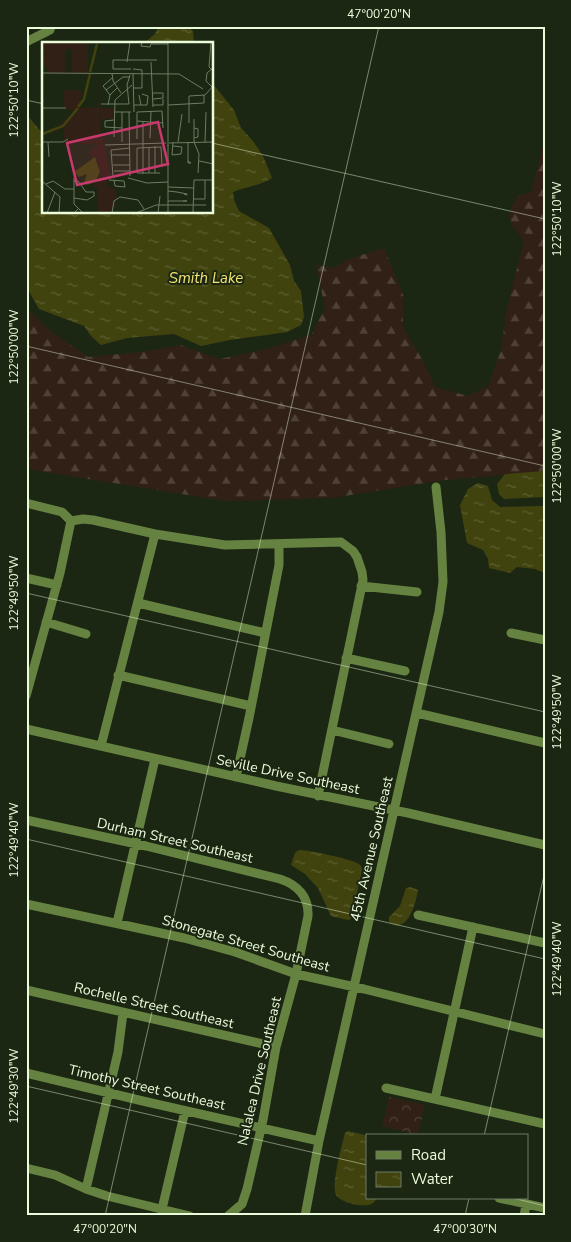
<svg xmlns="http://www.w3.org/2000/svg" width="571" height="1242" font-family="'Nunito Sans',sans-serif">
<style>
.forest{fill:url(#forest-firs)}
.park{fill:url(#park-crowns)}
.water{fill:url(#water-ripples)}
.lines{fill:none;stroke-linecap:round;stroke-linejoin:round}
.minor{stroke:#658241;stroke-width:9}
.ticks{fill:none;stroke:#ebfcdb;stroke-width:1;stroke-opacity:0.45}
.labels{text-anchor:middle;stroke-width:4;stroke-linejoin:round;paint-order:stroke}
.street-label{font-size:14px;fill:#ebfcdb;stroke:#1b2712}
.water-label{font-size:15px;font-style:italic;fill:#f3e372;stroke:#1b2712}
.inset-river{fill:none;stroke:#41430f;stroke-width:2.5}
.inset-road{fill:none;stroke:#6e7c62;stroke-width:1}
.view{fill:#c83a6e;fill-opacity:0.15;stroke:#c83a6e;stroke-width:2.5}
.inset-edge{fill:none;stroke:#ebfcdb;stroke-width:2.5}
.neatline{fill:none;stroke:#ebfcdb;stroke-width:2}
.ticks-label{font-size:12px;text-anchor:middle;fill:#ebfcdb}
</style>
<defs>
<pattern id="forest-firs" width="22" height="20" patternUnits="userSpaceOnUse" patternTransform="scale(1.25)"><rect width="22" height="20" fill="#312016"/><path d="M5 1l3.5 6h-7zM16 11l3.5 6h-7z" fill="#4f4137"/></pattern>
<pattern id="park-crowns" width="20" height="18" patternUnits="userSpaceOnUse" patternTransform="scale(1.25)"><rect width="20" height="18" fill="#312016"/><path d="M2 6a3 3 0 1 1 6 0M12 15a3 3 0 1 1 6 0" fill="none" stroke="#4f4137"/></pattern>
<pattern id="water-ripples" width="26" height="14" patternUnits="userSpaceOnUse" patternTransform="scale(1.25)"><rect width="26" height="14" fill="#41430f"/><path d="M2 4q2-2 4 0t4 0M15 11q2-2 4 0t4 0" fill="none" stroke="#5d5f31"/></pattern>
</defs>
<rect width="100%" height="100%" fill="#1b2712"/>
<path class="forest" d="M545,139V472L444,480L332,498L225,501L26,469V307L48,329L88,357L141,352L181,345L219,359L263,350L311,335L325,308L316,265L333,268L349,259L384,248L403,294V327L423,361L435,387L468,396L488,386L501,350L507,308L524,240C508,223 505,215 518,196L531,192Z"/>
<path class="park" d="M389,1097L425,1105L418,1135L382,1126Z"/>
<path class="water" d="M159,26H188L193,31L194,44H143L155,34Z
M213,84L234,110L241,128L253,141L263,156L272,178C260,186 247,186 233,192L234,200L239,211L269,228L290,265L294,281L301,291L304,317L301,325L287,332L230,340L201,346L174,334L127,338L101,345L91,336L84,326L39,309L26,286V114L44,135V212H212Z
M545,471V497L504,499L499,494L497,484L505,474Z
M478,483L488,486L492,500L500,507L545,506V573L535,569L517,567L510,573L489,568L488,559L483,550L467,543L460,505L468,489Z
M299,850C309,850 351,859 359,864C362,867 362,867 362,871L351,919L348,920L331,916L318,888L305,874L291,865L295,853Z
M410,887L418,890C416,903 407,936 389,922V917L400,906L406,888Z
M348,1131L369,1136H367V1198H376C374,1212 340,1203 336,1195C331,1185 342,1145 345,1133Z"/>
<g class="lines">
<path class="minor" d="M26,42L50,30L51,26
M26,503L62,512L71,521
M71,521L83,519L93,520L155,534L225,545L341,542L353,551L357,557L362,572L363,580L318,796
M26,578L57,585
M361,586L417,592
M138,603L265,633
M46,622L86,634
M511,633L545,640
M346,658L405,671
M118,675L251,706
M26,696L60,573L71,521
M417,713L545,743
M26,729L276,786L408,813L545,845
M332,730L389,744
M101,746L155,534
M236,777L249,718L279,565V545
M26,820L146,846L280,879C298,885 309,897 308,916L296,974L276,1047L263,1120L247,1189L242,1204L228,1216
M26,904L184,938L235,952L296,974L364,989L545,1034
M418,915L545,943
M117,923L155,759
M26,990L276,1047
M26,1073L147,1102L319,1141
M386,1088L545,1124
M435,1099L473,927
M26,1168L55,1175L86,1189L107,1196L190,1216
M86,1189L118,1052L123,1013
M499,1198L545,1208
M162,1209L185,1111
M305,1216L319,1141L439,612L443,582L441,532L436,487
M524,1216L526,1205"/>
</g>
<path class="ticks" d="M26,100L44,104M212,143L545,219M26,346L545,466M26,593L545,712M26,839L545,959M26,1086L367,1165M484,1136L545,871M513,1198L545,1206M105,1216L379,26M465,1216L469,1198"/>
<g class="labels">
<g class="street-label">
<text transform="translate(288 774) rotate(12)" y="5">Seville Drive Southeast</text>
<text transform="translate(175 840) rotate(13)" y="5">Durham Street Southeast</text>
<text transform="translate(371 849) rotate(-77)" y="5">45th Avenue Southeast</text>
<text transform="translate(246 943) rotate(16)" y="5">Stonegate Street Southeast</text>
<text transform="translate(154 1005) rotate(13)" y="5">Rochelle Street Southeast</text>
<text transform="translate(259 1071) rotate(-77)" y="5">Nalalea Drive Southeast</text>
<text transform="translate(147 1087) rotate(13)" y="5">Timothy Street Southeast</text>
</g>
<g class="water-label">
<text x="206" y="283">Smith Lake</text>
</g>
</g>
<g transform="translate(42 42)">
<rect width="171" height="171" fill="#1b2712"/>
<path d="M0,0H44L23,9V31H5L4,23L0,26V14L5,13L0,10ZM57,32L59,90L69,135L64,143L74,148L75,156L70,171H55L56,146L51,145L59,131L54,115H49L46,111L56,102L23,101L21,86L16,87L15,94L14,89L7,87L17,85L23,76V81L33,69L23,67L26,65H22L21,48H40L37,66L56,65Z" fill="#312016"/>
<path d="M30,0H46V31H30ZM58,66H72V77H59Z" fill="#312016"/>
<path d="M53,115L58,130L53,140L45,143L42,141L45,132L37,135L32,130Z" fill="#41430f"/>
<path class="inset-river" d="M48,30L55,2M36,65L42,57L48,32M0,92L21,84L36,66"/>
<path class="inset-road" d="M100,0L99,4L108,5L110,0M126,0V104M169,0L167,25L172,30M110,2H126M85,20L88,0M109,20L111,65M172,25L165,31L164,39L172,47M89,27H71V18H115M91,27L100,28V46H91M0,31L137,32L161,47M70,31L71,39L79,51M91,31L92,70M64,48L81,35H88M111,51H121V56L111,57M68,53L61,44L70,36M59,62H87L85,43L88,33M66,63L68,53L75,46M92,63H99L97,53M99,63H105L106,54L100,52M111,63H121V57M126,63L162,61V53M0,66H24M72,70H89M87,70L88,134M152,77V100M72,78L63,79V85L80,86M95,79L121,81M147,81V54L163,53L172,43M72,95L73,58L90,43M108,96L109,69M152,96L156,95V87L152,86M95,97V70L120,69L121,86M0,100H6L7,115M6,100H21L26,97M80,100V70M131,100L130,113L139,112L140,105L131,104M136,100L140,72M152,100L157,112L156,131M163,100L164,70M127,101L172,100M63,103L124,101M70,113H88M146,119L149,121H146V100M157,119L172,122M71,123H88M72,129H88M107,131V105M113,131V104M118,131H95V106L119,105L120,125M101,132V79M71,134L69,108L88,106M32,136V162L41,171M86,136L105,141L126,140M67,138L82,139L83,145M72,138L73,144L83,145M0,139L18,155L17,171M32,139H36L44,150H52V154L45,158L32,156M4,142L11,139L23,147H32M126,145L152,146M126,149L135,150L145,152V153L142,152M152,157H163V138M126,159H145H141M5,171L13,150M18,171H32L37,166M70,171L72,159L78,155L96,158L102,167M94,171L114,163H164M116,171L118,154M126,171V103M151,171L152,138H172"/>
<path class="view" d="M116,80L126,122L35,143L25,101Z"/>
<rect width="171" height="171" class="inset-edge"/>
</g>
<rect width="571" height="1242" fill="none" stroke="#1b2712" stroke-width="55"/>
<rect x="366" y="1134" width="162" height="65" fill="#1b2712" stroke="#6e7c62"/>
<rect x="376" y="1151" width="25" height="8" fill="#658241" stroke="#6e7c62"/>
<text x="411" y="1160" font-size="15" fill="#ebfcdb">Road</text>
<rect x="376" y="1172" width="25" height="15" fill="url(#water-ripples)" stroke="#6e7c62"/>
<text x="411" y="1184" font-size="15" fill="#ebfcdb">Water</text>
<rect x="28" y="28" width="516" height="1186" class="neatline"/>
<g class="ticks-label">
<text x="379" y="18">47°00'20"N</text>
<text transform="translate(14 100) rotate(-90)" y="4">122°50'10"W</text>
<text transform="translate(557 219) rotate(-90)" y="4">122°50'10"W</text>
<text transform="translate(14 347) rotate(-90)" y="4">122°50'00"W</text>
<text transform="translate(557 466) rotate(-90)" y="4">122°50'00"W</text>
<text transform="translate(14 593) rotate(-90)" y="4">122°49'50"W</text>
<text transform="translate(557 712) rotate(-90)" y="4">122°49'50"W</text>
<text transform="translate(14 840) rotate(-90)" y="4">122°49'40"W</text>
<text transform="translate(557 959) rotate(-90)" y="4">122°49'40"W</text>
<text transform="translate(14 1086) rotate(-90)" y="4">122°49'30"W</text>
<text x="105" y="1233">47°00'20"N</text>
<text x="465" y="1233">47°00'30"N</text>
</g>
</svg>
